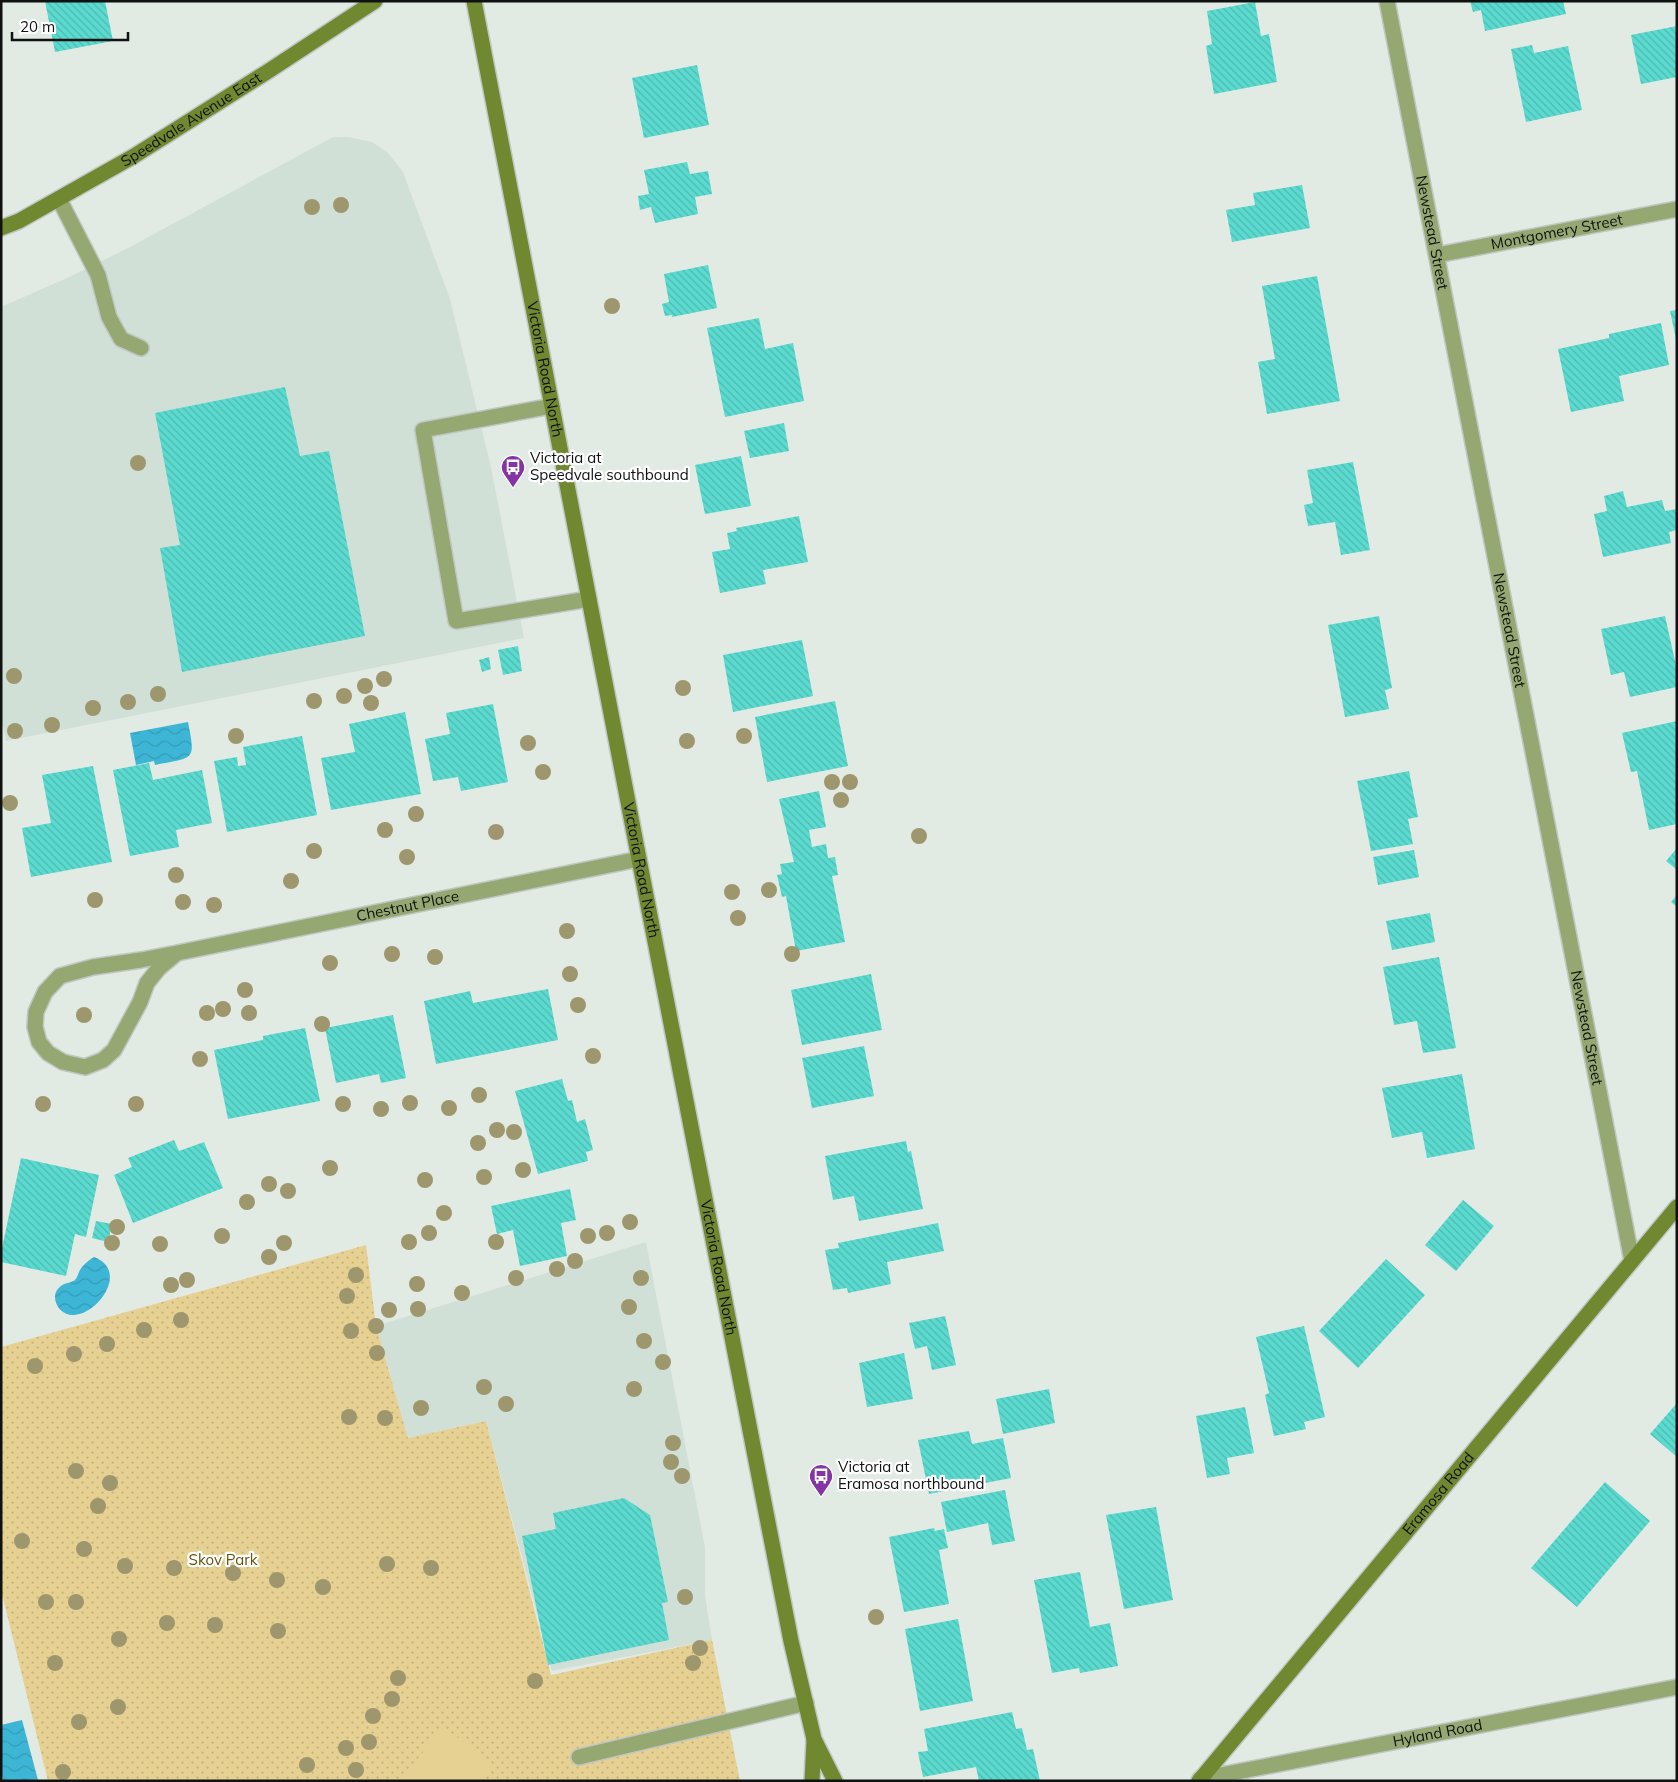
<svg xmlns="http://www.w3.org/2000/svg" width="1678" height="1782" font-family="Mulish,sans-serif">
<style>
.built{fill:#d1e0d6}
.grass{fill:url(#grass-dots)}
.pitch{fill:#e6d192}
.water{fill:url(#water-waves)}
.building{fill:url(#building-back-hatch)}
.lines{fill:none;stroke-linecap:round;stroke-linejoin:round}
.lane-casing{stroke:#c0c7c2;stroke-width:18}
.street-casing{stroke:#c0c7c2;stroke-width:18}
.secondary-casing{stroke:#c0c7c2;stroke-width:18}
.lane{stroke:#96a872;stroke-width:15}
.street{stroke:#96a872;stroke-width:15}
.secondary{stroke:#708931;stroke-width:15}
.tree{fill:#9e966d}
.labels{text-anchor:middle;stroke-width:4.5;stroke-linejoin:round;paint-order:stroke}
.street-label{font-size:15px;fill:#0f1210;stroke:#fff}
.poi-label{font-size:15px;fill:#0f1210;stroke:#fff;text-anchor:start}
.park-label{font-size:15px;fill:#66520c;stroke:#fff}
</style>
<defs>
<pattern id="grass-dots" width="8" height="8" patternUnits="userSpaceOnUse" patternTransform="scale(1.25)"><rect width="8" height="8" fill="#e6d192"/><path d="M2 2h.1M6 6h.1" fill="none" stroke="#c4b27d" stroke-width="1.8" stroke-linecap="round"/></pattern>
<pattern id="water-waves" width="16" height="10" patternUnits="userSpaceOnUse" patternTransform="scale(1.25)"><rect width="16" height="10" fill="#3db6d6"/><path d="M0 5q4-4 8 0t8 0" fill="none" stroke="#349bb7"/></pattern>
<pattern id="building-back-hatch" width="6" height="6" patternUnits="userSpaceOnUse" patternTransform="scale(1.25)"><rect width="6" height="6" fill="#5bdacf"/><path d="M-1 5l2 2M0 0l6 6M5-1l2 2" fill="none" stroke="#4ebab1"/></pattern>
</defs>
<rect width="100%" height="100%" fill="#e2eae4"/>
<path class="built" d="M333,137H349L372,142L388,153L403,172L450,299L491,467L524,638L6,741L1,716V307L67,278L128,248Z
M646,1242L705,1547V1595L712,1640L552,1671L486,1421L408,1438L376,1326Z"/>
<path class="grass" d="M366,1245L376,1326L408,1438L486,1421L551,1675L712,1640L740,1781H48L1,1590V1347Z"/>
<path class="pitch" d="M442,1726L493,1764L480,1781H402Z"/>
<path class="water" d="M188,722C196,762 194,757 155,765L154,761L136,765L130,733Z
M94,1257C129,1270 99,1314 74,1315C58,1316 48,1295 61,1286C64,1283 71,1283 75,1280C78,1277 78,1273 80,1270C83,1265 89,1260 94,1257Z
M22,1720L38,1780L3,1781L1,1772V1725Z"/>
<path class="building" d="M45,1H105L113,41L55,52Z
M1470,1H1563L1566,14L1485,31L1481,10L1473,12Z
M1255,2L1261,36L1269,34L1277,82L1214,94L1206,46L1212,44L1207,11Z
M1677,26V77L1641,84L1631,35Z
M1532,45L1534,53L1568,46L1582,110L1526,122L1511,49Z
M697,65L709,125L644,138L632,78Z
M687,162L690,174L708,171L712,194L695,197L698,214L655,223L651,207L640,210L638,196L649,194L644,170Z
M1302,185L1310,228L1232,242L1226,210L1255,205L1253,193Z
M708,265L717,308L672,317V315L665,316L662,304L669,302L664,274Z
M1317,276L1340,401L1267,414L1258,362L1275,359L1262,286Z
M1677,310V339H1676L1670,311Z
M759,318L765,349L793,343L804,401L725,417L707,328Z
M1661,323L1669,365L1619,376L1624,401L1571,412L1558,349L1609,338V334Z
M285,387L300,456L329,451L365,636L182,672L160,548L180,545L155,413Z
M784,423L789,451L750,458L744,431Z
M741,456L751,506L705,514L695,465Z
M1353,462L1370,550L1341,555L1335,522L1308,526L1304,505L1313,503L1307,470Z
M1623,491L1627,507L1662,500L1665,511L1677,509V530L1669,532L1671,543L1603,557L1594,514L1607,511L1604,496Z
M799,516L808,562L763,570L766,584L720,593L712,552L730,549L727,533L737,531L736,528Z
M1379,616L1392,688L1385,690L1389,709L1345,717L1328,625Z
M1665,616L1677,670V687L1630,697L1624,672L1611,675L1601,629Z
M802,640L813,696L733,712L723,655Z
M518,646L522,671L503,675L498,650Z
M489,657L491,669L482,672L479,660Z
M835,701L848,766L767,782L755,717Z
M493,704L508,782L461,791L458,777L433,781L425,739L450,734L446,713Z
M405,712L421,794L331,810L321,758L355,752L349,724Z
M1677,721V824L1649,830L1637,771L1631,772L1622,733Z
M302,736L317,815L227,832L214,761L237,757L238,766L246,765L243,747Z
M149,763L153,780L202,770L212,823L176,830L179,847L130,856L113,770Z
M93,766L112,862L31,877L22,828L51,823L42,775Z
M1409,771L1418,817L1408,819L1413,844L1371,851L1357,781Z
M819,791L826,827L809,830L812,847L826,844L828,858L835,857L838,875L832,876L845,942L796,951L786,896L782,897L777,875L782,874L780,864L794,862L779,799Z
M1677,848V870L1666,861Z
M1414,850L1419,877L1378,885L1373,857Z
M1677,895V907L1671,902Z
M1430,913L1435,942L1392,950L1386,921Z
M1439,957L1456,1048L1423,1053L1417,1021L1394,1025L1383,967Z
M871,974L882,1030L802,1045L791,990Z
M548,989L558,1040L436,1064L424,1001L470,991L473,1003Z
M393,1015L406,1078L381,1083L379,1074L336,1083L325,1028Z
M305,1028L320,1101L228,1119L214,1050L263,1040V1036Z
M864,1046L874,1096L812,1108L802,1058Z
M1462,1074L1475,1149L1427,1158L1422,1132L1392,1138L1382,1088Z
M562,1079L568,1101L572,1100L577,1122L585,1119L593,1150L586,1152L588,1161L538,1174L515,1091Z
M174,1140L179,1151L204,1142L223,1188L133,1223L114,1175L132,1167L128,1158Z
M906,1141L908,1152L911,1151L923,1209L859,1221L854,1196L833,1200L825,1156Z
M21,1158L99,1175L86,1237L75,1234L66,1276L1,1262V1253Z
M570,1189L576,1220L561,1223L567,1256L520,1266L513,1230L497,1234L491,1206Z
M1463,1200L1494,1226L1456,1271L1425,1245Z
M96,1221L112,1224L108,1242L92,1238Z
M938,1223L944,1251L887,1262L891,1284L848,1293L847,1288L833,1290L825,1250L839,1248L838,1243Z
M1386,1259L1425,1295L1358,1368L1319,1331Z
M945,1316L956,1365L932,1370L927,1346L915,1349L909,1323Z
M1304,1326L1325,1417L1304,1422L1306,1429L1274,1436L1265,1395L1269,1393L1256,1337Z
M904,1353L913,1399L867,1407L859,1363Z
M1049,1389L1055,1423L1003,1434L996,1399Z
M1677,1403V1457L1650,1434Z
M1245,1407L1254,1453L1227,1458L1230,1474L1207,1478L1196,1416Z
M969,1431L972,1444L1003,1438L1011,1478L929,1494L918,1440Z
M1605,1482L1650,1521L1577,1607L1531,1568Z
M1005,1490L1015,1541L992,1545L988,1523L947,1532L941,1502Z
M624,1498L650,1515L668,1602L662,1603L669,1640L548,1665L522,1536L556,1529L553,1513Z
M1156,1507L1173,1600L1124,1609L1106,1515Z
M934,1528L935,1531L944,1529L948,1548L939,1550L949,1604L904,1612L889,1537Z
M1080,1572L1090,1627L1110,1623L1118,1666L1080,1673L1079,1668L1052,1673L1034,1580Z
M958,1619L973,1701L920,1711L905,1629Z
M1012,1712L1016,1729L1022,1728L1027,1750L1033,1749L1040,1781H979L976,1767L923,1777L918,1752L928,1751L924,1729Z"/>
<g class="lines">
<g class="lane-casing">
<path id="lane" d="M59,199L98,275L109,317L121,339L141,348
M552,406L423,430L456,621L589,599
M579,1757L806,1703"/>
</g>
<g class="street-casing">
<g id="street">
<path id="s1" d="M1387,1L1632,1261"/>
<path id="s2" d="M1437,255L1677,209"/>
<path id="s3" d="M177,953L159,968L147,983L140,1002L114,1050L103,1060L85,1067L63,1062L48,1053L39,1042L35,1027L36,1012L45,992L60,976L93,967L141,960L177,953L639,859"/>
<path id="s4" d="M1200,1779L1677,1687"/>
</g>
</g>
<g class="secondary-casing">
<g id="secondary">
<path id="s5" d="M474,1L639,859L791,1641L814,1739L835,1781"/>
<path id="s6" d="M1,228L19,221L134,156L267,72L375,1"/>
<path d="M812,1781L814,1740"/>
<path id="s7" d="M1199,1781L1677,1207"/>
</g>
</g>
<use href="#lane" class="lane"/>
<use href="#street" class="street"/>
<use href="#secondary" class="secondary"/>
</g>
<g class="tree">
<circle cx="341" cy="205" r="8"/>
<circle cx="312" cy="207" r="8"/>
<circle cx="612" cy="306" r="8"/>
<circle cx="138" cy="463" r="8"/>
<circle cx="14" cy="676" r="8"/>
<circle cx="384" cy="679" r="8"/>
<circle cx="365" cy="686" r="8"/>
<circle cx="683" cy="688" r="8"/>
<circle cx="158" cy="694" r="8"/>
<circle cx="344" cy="696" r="8"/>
<circle cx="314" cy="701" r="8"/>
<circle cx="128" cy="702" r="8"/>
<circle cx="371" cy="703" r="8"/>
<circle cx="93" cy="708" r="8"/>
<circle cx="52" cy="725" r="8"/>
<circle cx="15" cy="731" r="8"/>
<circle cx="236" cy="736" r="8"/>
<circle cx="744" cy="736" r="8"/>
<circle cx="687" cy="741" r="8"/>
<circle cx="528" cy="743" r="8"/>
<circle cx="543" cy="772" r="8"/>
<circle cx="832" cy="782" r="8"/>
<circle cx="850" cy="782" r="8"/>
<circle cx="841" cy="800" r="8"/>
<circle cx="10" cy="803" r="8"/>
<circle cx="416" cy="814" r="8"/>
<circle cx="385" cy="830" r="8"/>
<circle cx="496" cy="832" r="8"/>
<circle cx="919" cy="836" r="8"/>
<circle cx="314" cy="851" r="8"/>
<circle cx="407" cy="857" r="8"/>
<circle cx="176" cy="875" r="8"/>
<circle cx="291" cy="881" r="8"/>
<circle cx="769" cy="890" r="8"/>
<circle cx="732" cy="892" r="8"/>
<circle cx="95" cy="900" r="8"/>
<circle cx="183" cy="902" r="8"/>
<circle cx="214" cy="905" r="8"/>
<circle cx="738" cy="918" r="8"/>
<circle cx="567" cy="931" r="8"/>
<circle cx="392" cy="954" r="8"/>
<circle cx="792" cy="954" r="8"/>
<circle cx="435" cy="957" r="8"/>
<circle cx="330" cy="963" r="8"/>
<circle cx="570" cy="974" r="8"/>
<circle cx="245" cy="990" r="8"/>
<circle cx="578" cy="1005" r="8"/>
<circle cx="223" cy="1009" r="8"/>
<circle cx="207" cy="1013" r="8"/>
<circle cx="249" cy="1013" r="8"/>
<circle cx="84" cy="1015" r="8"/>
<circle cx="322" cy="1024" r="8"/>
<circle cx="593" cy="1056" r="8"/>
<circle cx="200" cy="1059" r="8"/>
<circle cx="479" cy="1095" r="8"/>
<circle cx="410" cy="1103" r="8"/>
<circle cx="43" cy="1104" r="8"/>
<circle cx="136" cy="1104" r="8"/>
<circle cx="343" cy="1104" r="8"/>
<circle cx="449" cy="1108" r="8"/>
<circle cx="381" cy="1109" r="8"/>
<circle cx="497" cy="1130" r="8"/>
<circle cx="514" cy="1132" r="8"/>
<circle cx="478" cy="1143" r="8"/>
<circle cx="330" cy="1168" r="8"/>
<circle cx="523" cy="1170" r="8"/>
<circle cx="484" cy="1177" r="8"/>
<circle cx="425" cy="1180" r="8"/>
<circle cx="269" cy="1184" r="8"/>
<circle cx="288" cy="1191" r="8"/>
<circle cx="247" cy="1202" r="8"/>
<circle cx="444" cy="1213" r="8"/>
<circle cx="630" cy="1222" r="8"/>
<circle cx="117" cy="1227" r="8"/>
<circle cx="429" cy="1233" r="8"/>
<circle cx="607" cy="1233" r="8"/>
<circle cx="222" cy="1236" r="8"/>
<circle cx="588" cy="1236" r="8"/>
<circle cx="409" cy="1242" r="8"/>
<circle cx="496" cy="1242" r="8"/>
<circle cx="112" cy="1243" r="8"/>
<circle cx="284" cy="1243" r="8"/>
<circle cx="160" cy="1244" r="8"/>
<circle cx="269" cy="1257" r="8"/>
<circle cx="575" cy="1261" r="8"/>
<circle cx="557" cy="1269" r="8"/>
<circle cx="356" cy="1275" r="8"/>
<circle cx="516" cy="1278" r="8"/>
<circle cx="641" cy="1278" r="8"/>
<circle cx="187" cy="1280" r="8"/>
<circle cx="417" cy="1284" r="8"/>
<circle cx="171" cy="1285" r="8"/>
<circle cx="462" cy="1293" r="8"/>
<circle cx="347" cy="1296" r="8"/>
<circle cx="629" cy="1307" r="8"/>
<circle cx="418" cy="1309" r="8"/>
<circle cx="389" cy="1310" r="8"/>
<circle cx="181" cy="1320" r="8"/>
<circle cx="376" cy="1326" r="8"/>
<circle cx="144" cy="1330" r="8"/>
<circle cx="351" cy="1331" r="8"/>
<circle cx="644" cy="1341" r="8"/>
<circle cx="107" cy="1344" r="8"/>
<circle cx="377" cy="1353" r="8"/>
<circle cx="74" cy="1354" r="8"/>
<circle cx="663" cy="1362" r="8"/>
<circle cx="35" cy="1366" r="8"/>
<circle cx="484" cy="1387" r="8"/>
<circle cx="634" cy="1389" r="8"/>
<circle cx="506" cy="1404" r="8"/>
<circle cx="421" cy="1408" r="8"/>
<circle cx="349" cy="1417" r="8"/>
<circle cx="385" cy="1418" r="8"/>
<circle cx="673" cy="1443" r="8"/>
<circle cx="671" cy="1462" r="8"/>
<circle cx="76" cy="1471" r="8"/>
<circle cx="682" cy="1476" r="8"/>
<circle cx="110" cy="1483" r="8"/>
<circle cx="98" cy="1506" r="8"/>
<circle cx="22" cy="1541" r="8"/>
<circle cx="84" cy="1549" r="8"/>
<circle cx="387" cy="1564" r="8"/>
<circle cx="125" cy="1566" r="8"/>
<circle cx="174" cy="1568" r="8"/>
<circle cx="431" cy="1568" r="8"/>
<circle cx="233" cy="1573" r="8"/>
<circle cx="277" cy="1580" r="8"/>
<circle cx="323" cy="1587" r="8"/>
<circle cx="685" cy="1597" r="8"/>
<circle cx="46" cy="1602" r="8"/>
<circle cx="76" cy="1602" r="8"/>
<circle cx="876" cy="1617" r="8"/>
<circle cx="167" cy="1623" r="8"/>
<circle cx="215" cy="1625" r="8"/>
<circle cx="278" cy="1631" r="8"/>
<circle cx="119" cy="1639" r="8"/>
<circle cx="700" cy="1648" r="8"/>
<circle cx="55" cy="1663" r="8"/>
<circle cx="693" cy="1663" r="8"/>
<circle cx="398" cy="1678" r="8"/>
<circle cx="535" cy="1681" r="8"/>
<circle cx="392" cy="1699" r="8"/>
<circle cx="118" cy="1707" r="8"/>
<circle cx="373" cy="1716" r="8"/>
<circle cx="79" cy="1722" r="8"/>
<circle cx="369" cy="1742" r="8"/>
<circle cx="346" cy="1748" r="8"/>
<circle cx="307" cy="1765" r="8"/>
<circle cx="356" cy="1770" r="8"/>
<circle cx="63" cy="1772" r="8"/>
</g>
<defs>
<g id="bus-pin" transform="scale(1.25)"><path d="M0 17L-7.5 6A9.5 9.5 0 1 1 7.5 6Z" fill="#8434a4" stroke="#fff"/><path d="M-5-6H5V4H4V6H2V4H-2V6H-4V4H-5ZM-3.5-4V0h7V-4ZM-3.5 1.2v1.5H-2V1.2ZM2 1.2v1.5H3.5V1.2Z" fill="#fff"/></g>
</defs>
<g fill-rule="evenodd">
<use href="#bus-pin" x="513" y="467"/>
<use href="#bus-pin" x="821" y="1476"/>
</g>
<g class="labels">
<g class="street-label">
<text dy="5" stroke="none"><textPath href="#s6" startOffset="219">Speedvale Avenue East</textPath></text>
<text dy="5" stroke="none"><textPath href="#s2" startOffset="122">Montgomery Street</textPath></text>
<text dy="5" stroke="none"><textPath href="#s1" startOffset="236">Newstead Street</textPath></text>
<text dy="5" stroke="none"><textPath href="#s5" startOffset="375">Victoria Road North</textPath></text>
<text dy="5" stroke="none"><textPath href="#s1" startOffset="641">Newstead Street</textPath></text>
<text dy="5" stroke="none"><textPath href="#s5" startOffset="885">Victoria Road North</textPath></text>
<text dy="5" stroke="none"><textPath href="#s3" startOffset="635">Chestnut Place</textPath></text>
<text dy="5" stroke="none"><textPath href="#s1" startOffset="1046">Newstead Street</textPath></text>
<text dy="5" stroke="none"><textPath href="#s5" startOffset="1290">Victoria Road North</textPath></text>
<text dy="5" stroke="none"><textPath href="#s7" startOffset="374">Eramosa Road</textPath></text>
<text dy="5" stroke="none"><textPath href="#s4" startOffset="242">Hyland Road</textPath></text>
</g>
<g class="poi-label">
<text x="530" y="463">Victoria at<tspan x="530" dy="17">Speedvale southbound</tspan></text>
<text x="838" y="1472">Victoria at<tspan x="838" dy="17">Eramosa northbound</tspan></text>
</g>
<g class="park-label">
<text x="223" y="1565">Skov Park</text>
</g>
</g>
<rect width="1678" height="1782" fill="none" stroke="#0f1210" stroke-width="5"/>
<path d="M12 32v8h116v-8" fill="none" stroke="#0f1210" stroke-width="2.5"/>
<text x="20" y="32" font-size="15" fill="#0f1210" stroke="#ffffff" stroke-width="4" paint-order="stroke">20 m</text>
</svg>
